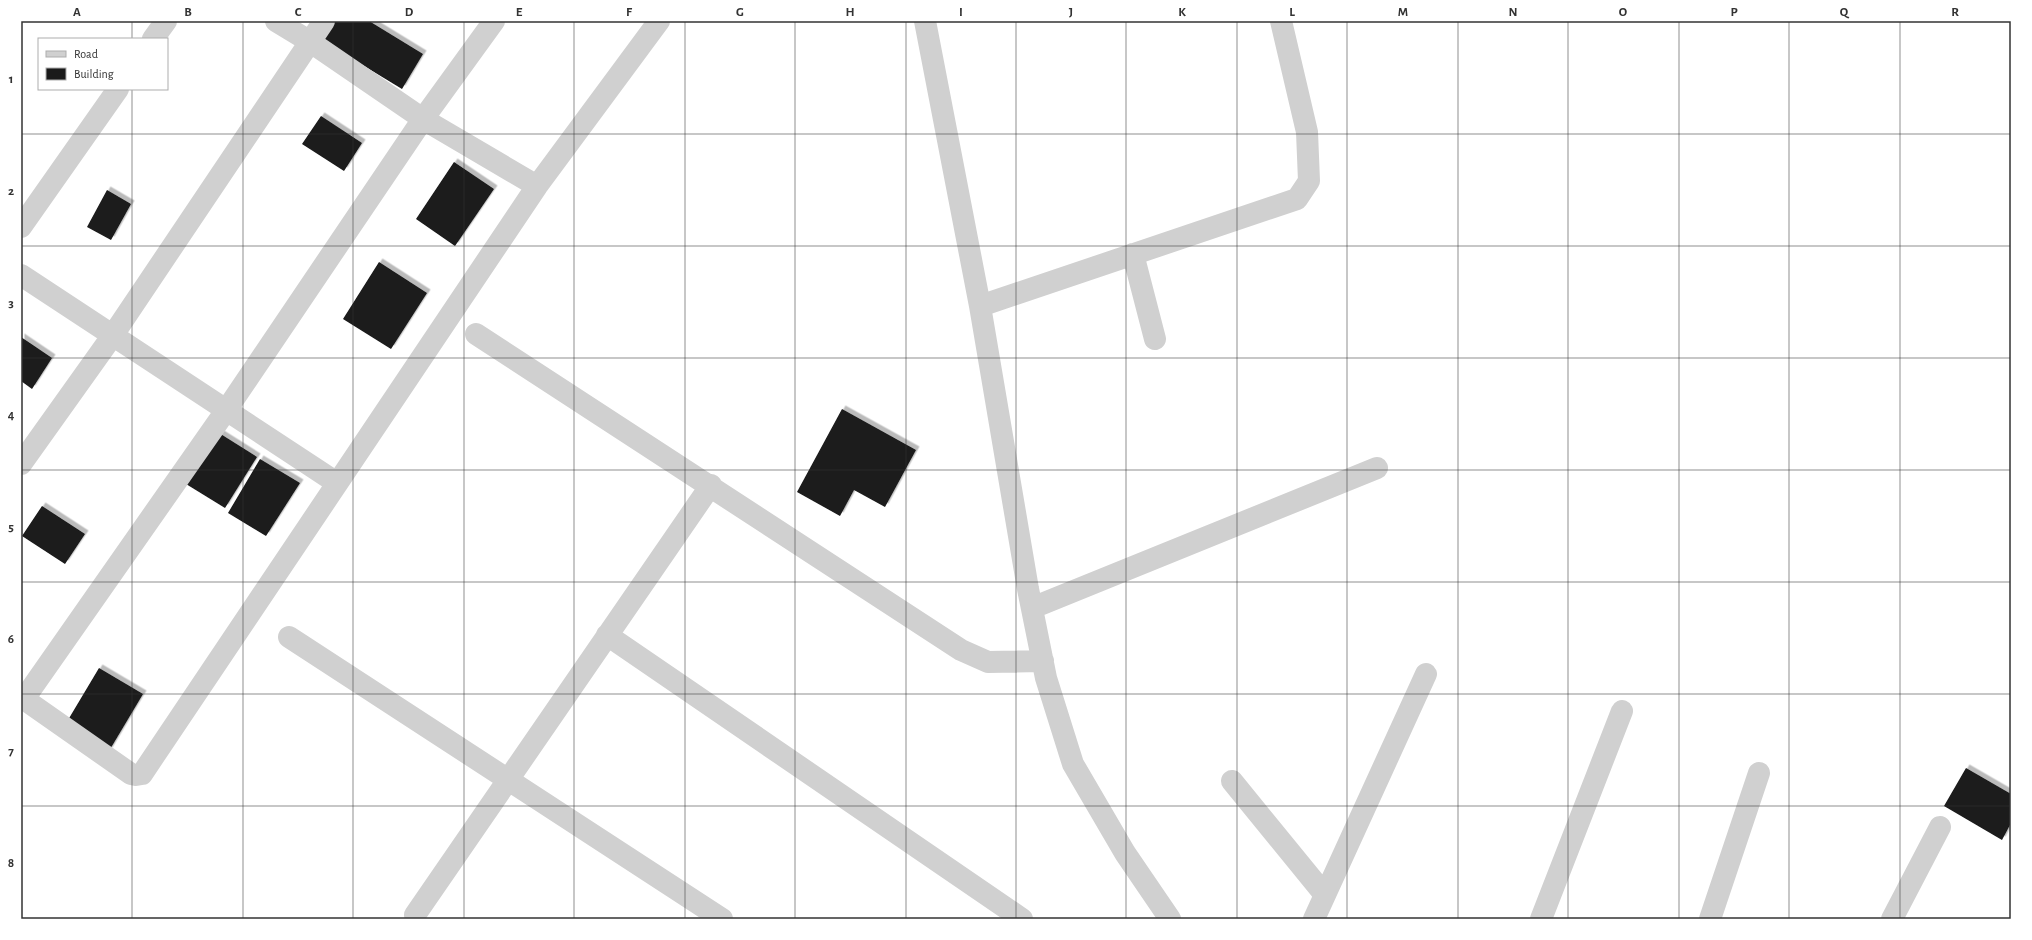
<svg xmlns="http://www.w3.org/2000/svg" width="2032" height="940" font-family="'Alegreya Sans',sans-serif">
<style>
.building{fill:#1a1a1a;filter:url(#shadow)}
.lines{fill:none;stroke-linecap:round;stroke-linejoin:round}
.minor{stroke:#d0d0d0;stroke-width:22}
.grid{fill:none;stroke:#333;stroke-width:1;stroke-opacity:0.55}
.neatline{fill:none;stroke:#333;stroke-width:1.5}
.grid-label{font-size:13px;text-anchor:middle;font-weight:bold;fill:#333}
</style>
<defs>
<filter id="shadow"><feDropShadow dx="3.5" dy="-3.5" stdDeviation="0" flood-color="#0004"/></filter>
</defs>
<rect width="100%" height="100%" fill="#fff"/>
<path class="building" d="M335,21H369L423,54L402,89L323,41Z
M321,116L362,143L344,171L302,144Z
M454,162L494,189L455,246L416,219Z
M107,190L131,204L111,240L87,227Z
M379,262L427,293L391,349L343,319Z
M21,337L52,358L32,389L21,381Z
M842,409L916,450L885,507L854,490L840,516L797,492Z
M219,433L257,457L225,508L186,484Z
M260,459L300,483L266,536L228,513Z
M42,506L85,534L65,564L22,536Z
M99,668L143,694L109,751L65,725Z
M1966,768L2011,794V823L2002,840L1944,806Z"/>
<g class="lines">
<path class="minor" d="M276,21L309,41L423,119L537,186
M925,21L980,306L1028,589L1046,678L1073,764L1125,853L1170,919
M153,39L166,21
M21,227L118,89
M1133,254L1155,339
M21,275L337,483
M980,306L1297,199L1309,181L1307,132L1281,21
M476,334L961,650L988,662L1043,661
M21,464L113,335L324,21
M1032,608L1377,468
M607,635L1022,919
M289,637L722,919
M21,697L131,774L136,775L142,774L537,186L659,21
M24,699L227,409L423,119L494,21
M1232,781L1325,895
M415,915L711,485
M1314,919L1426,674
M1541,919L1622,711
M1710,919L1759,773
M1892,919L1940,827"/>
</g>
<path class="grid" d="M132,21V39M243,21V919M353,21V919M464,21V919M574,21V919M685,21V919M795,21V919M906,21V919M1016,21V919M1126,21V919M1237,21V919M1347,21V919M1458,21V919M1568,21V919M1679,21V919M1789,21V919M1900,21V919M132,89V919M21,134H2011M21,246H2011M21,358H2011M21,470H2011M21,582H2011M21,694H2011M21,806H2011"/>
<rect width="2032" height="940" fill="none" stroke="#ffffff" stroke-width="44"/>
<rect x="38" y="38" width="130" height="52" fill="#ffffff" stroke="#adadad"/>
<rect x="46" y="51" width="20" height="6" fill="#d0d0d0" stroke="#adadad"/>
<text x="74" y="58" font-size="12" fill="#333333">Road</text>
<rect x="46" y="68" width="20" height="12" fill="#1a1a1a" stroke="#adadad"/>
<text x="74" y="78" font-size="12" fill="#333333">Building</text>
<rect x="22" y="22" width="1988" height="896" class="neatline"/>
<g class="grid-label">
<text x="77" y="16">A</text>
<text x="188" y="16">B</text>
<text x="298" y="16">C</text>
<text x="409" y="16">D</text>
<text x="519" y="16">E</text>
<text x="629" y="16">F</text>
<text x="740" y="16">G</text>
<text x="850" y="16">H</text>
<text x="961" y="16">I</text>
<text x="1071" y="16">J</text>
<text x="1182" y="16">K</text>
<text x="1292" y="16">L</text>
<text x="1403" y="16">M</text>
<text x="1513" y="16">N</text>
<text x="1623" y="16">O</text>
<text x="1734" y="16">P</text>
<text x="1844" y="16">Q</text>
<text x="1955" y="16">R</text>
<text x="11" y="83">1</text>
<text x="11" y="195">2</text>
<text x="11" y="307">3</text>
<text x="11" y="419">4</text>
<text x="11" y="531">5</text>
<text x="11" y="643">6</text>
<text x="11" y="755">7</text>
<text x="11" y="867">8</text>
</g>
</svg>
